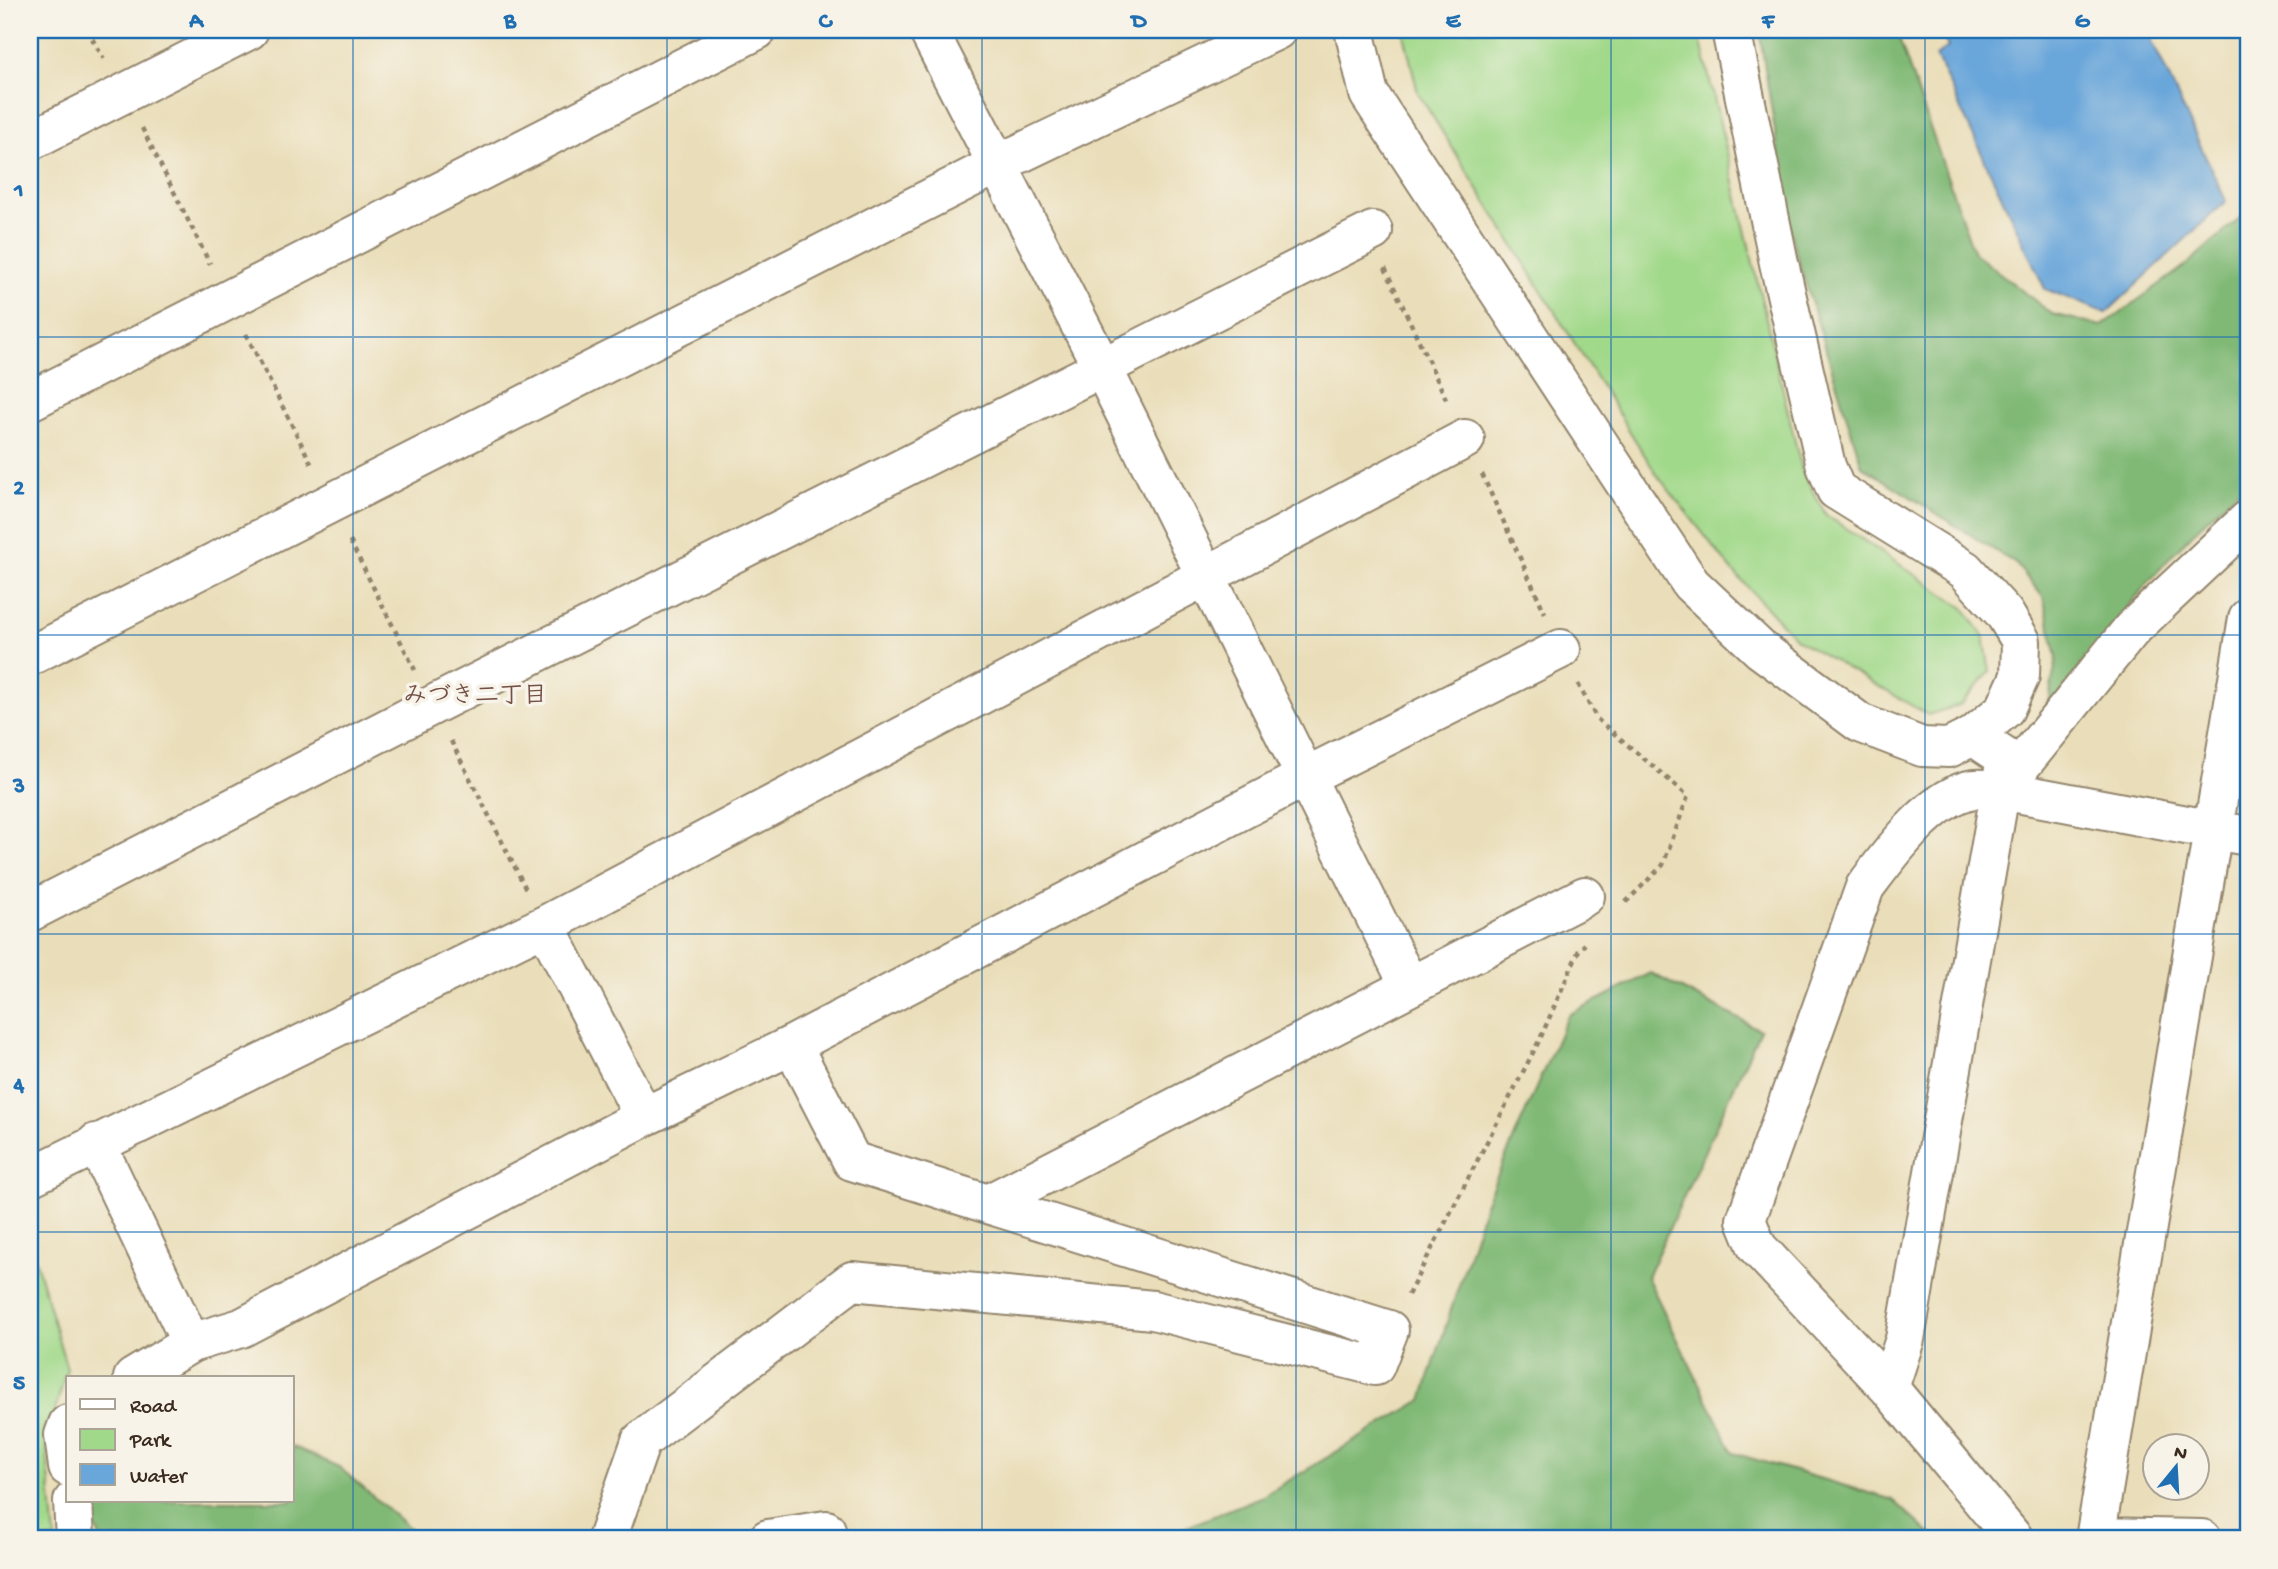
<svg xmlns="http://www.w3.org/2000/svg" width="2278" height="1569" font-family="'Gochi Hand','Klee One',sans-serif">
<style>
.green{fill:#a1d98a;stroke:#6e8254;stroke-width:2}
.forest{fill:#80b976;stroke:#5e724a;stroke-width:2}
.water{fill:#69a6da;stroke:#52687c;stroke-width:2}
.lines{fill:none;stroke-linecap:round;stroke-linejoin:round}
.minor-casing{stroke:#92846c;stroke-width:42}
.path{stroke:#92846c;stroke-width:4.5;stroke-dasharray:5 5;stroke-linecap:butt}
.minor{stroke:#fff;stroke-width:38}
.grid{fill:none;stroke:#1f6fb2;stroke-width:2;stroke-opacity:0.55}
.labels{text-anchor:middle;stroke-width:7;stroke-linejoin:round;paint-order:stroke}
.neighbourhood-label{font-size:24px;font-weight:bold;fill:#755047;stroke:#f7f3e8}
.neatline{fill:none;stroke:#1f6fb2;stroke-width:2.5}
.grid-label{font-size:23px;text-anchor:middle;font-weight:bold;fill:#1f6fb2}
</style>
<rect width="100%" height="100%" fill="#f7f3e8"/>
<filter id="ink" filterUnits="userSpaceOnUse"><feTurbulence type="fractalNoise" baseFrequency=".0143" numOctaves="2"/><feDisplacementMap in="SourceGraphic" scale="14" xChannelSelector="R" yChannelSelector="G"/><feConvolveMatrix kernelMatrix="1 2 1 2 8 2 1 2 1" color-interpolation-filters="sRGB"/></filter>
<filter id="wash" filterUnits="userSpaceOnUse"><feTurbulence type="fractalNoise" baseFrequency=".00686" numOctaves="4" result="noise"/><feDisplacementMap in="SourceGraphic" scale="28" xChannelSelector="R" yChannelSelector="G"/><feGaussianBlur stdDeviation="1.57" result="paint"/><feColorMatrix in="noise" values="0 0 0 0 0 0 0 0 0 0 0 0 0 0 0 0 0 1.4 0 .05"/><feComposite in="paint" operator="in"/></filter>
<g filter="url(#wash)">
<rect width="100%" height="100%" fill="#eadeba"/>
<path class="green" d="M1403,30H1698L1802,471L1826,515L1964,608L1984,637L1990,672L1960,705L1928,715L1796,639L1732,570L1657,475L1418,93Z
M30,1241L67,1369L46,1441L55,1539H30Z"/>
<path class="forest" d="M1759,30H1896L1974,253L2052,314L2102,326L2185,266L2248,211V482C2170,547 2107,632 2046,713L2057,657L2043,597L2016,564L1862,466L1792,239Z
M1651,973L1760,1030L1647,1277L1733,1453L1893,1500L1936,1539H1157L1263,1496L1422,1400L1485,1204L1568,1015Z
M292,1446L339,1467L422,1539H101L92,1520L90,1501H292Z"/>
<path class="water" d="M1940,30H2147L2226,201L2106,313L2045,289L1936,56L1948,47Z"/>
</g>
<g filter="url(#ink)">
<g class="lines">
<g class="minor-casing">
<path id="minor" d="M928,30L1103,369L1409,985
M1354,30L1369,94L1691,584L1760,649L1860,723L1922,747L1949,748L1973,736L2005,709L2020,676L2021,641L2004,613L1965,570L1836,490L1826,466L1779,263L1731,30
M30,141L249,30
M30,401L757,30
M30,656L998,164L1277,30
M2001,790L2132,629L2248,520
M30,912L433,705L1373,231
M545,925L644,1117
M792,1045L1307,776L1561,649
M96,1143L191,1343L241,1328L644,1117L792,1045L852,1161L988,1204L1585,896
M30,1177L545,925L1465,439
M133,1378L191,1343
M1889,1388L1905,1339L2006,758L1973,736
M68,1424L64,1435L68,1467
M73,1501L75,1539
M2096,1537L2202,1539
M607,1539L641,1441L852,1281L1153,1310L1375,1366L1389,1330L988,1204
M768,1539L826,1530
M2014,1539L1889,1388L1757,1247L1746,1220L1865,887C1890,854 1931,796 1974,789C1982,788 1993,790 2001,790L2213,830L2248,618
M2095,1539L2213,830L2248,836"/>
</g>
<path class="path" d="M87,30L104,59
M142,128L210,264
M1385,268L1448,403
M246,334L313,467
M1482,474L1545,613
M350,541L415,670
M1578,684L1597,719L1688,796L1663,865L1625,903
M451,741L526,889
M1408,1295L1540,1039L1579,950L1585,944"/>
<use href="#minor" class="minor"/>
</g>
</g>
<path class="grid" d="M353,30V1539M667,30V1539M982,30V1539M1296,30V1539M1611,30V1539M1925,30V1539M30,337H2248M30,635H2248M30,934H2248M30,1232H2248"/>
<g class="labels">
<g class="neighbourhood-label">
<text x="475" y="702">みづき二丁目</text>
</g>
</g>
<rect width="2278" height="1569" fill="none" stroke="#f7f3e8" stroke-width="77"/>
<rect x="66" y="1376" width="228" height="126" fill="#f7f3e8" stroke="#aca397" stroke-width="2"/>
<rect x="80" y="1399" width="35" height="10" fill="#ffffff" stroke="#aca397" stroke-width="2"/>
<text x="130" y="1412" font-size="21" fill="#3b2a1e">Road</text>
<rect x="80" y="1429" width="35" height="21" fill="#a1d98a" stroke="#aca397" stroke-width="2"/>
<text x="130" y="1446" font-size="21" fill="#3b2a1e">Park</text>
<rect x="80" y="1464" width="35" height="21" fill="#69a6da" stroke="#aca397" stroke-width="2"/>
<text x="130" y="1482" font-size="21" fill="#3b2a1e">Water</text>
<g transform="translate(2176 1467) rotate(18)"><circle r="33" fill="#f7f3e8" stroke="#aca397" stroke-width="2"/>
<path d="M0-5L12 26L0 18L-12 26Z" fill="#1f6fb2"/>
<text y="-10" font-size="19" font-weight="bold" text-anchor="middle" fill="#3b2a1e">N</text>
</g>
<rect x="38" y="38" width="2202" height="1492" class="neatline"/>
<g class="grid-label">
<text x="196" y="27">A</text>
<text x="510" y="27">B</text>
<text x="825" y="27">C</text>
<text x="1139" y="27">D</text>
<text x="1453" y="27">E</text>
<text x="1768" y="27">F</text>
<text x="2082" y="27">G</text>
<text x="19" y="196">1</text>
<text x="19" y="494">2</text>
<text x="19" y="792">3</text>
<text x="19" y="1091">4</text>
<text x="19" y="1389">5</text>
</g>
</svg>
